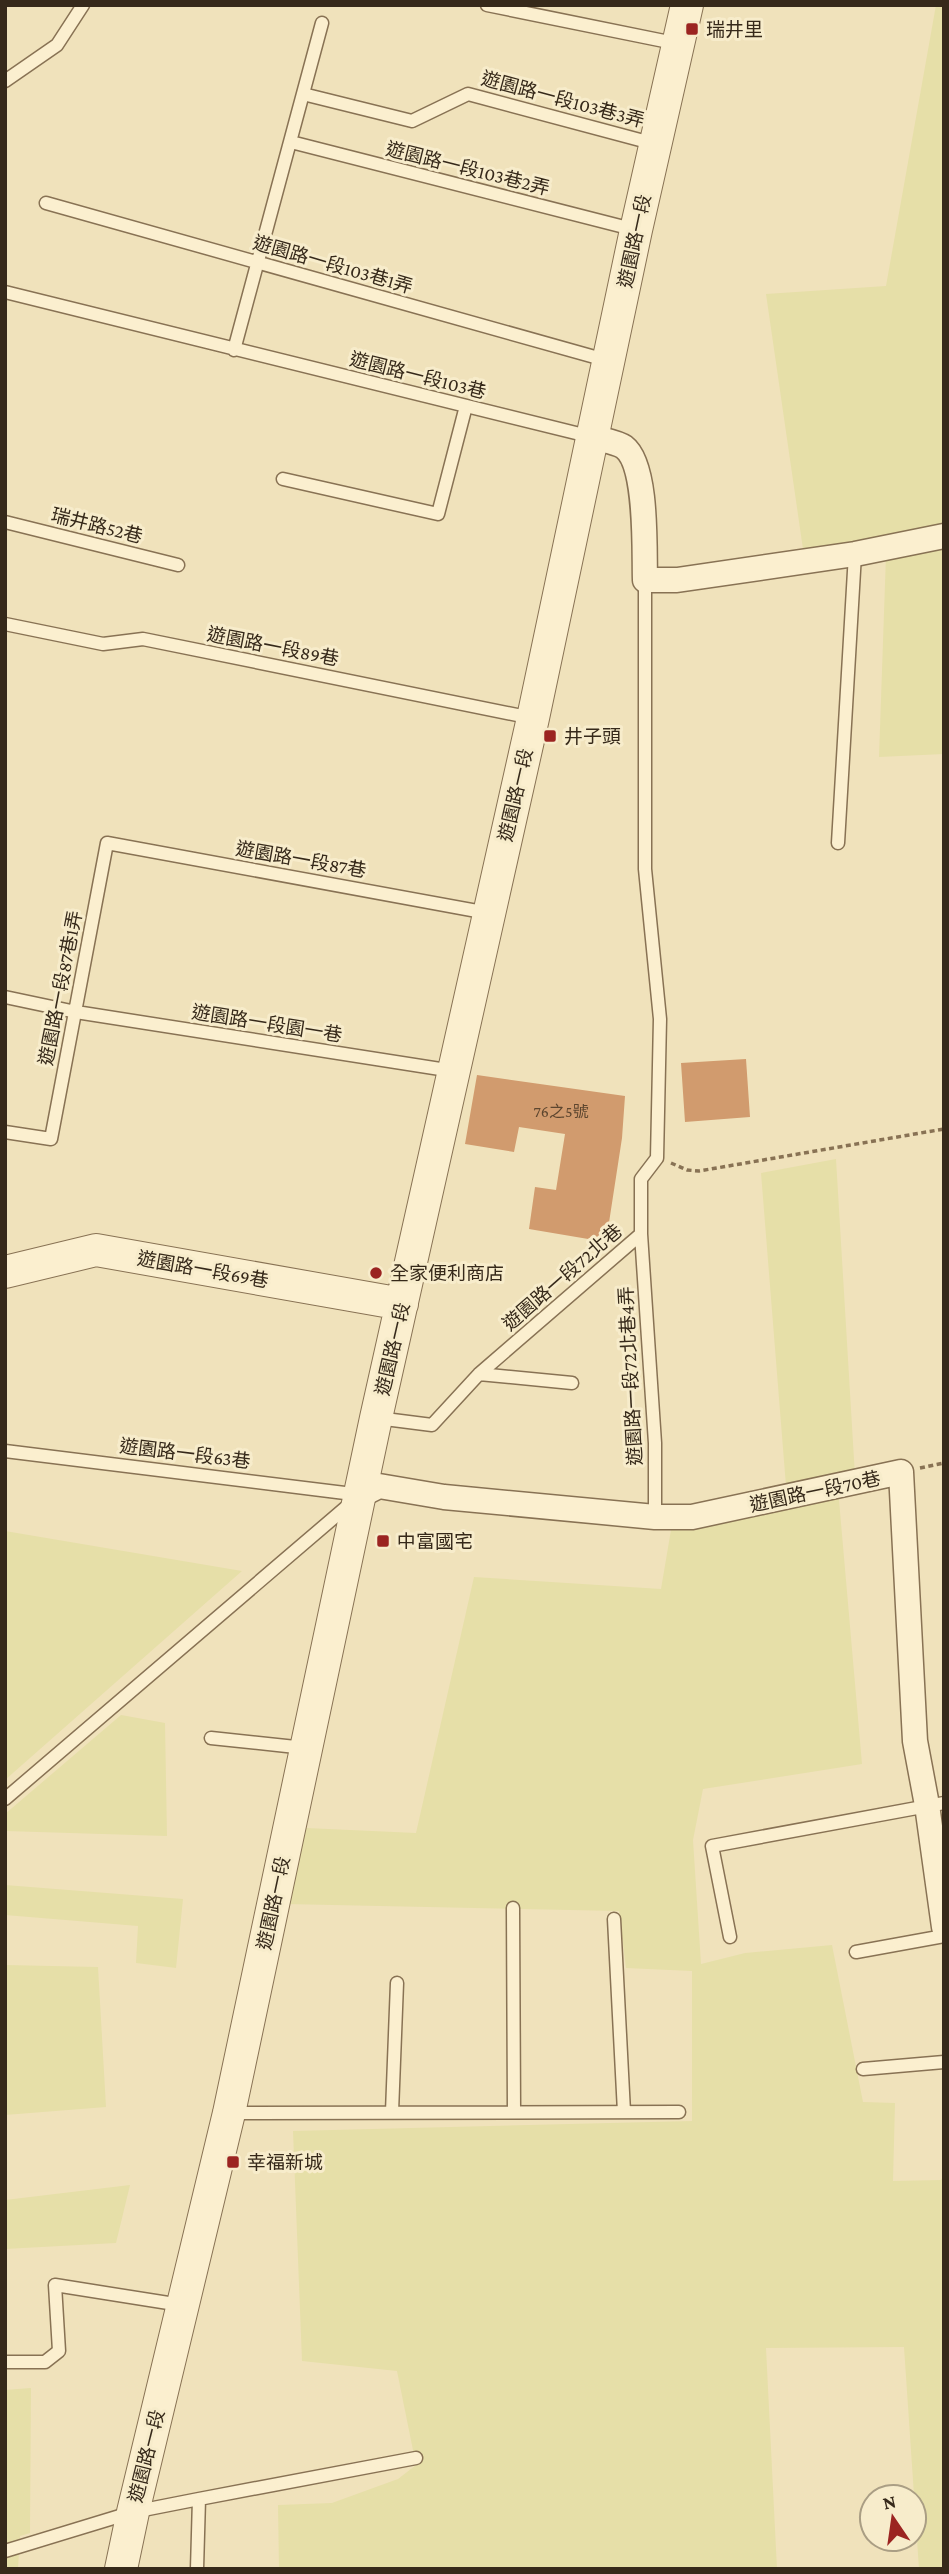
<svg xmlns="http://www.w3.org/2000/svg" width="949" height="2574" font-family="'Crimson Pro','Noto Sans TC',serif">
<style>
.farmland{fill:#e6dfa8}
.building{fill:#d19b6e}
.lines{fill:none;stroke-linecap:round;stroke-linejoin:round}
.service-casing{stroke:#887254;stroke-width:15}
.minor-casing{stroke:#887254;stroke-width:27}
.tertiary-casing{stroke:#887254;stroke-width:34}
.path{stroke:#887254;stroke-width:3.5;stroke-dasharray:5 3.5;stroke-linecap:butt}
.service{stroke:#fbefcf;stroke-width:12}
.minor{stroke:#fbefcf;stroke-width:24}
.tertiary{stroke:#fbefcf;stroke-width:32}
.poi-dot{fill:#9b2421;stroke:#f7eccb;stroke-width:2.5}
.labels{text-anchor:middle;stroke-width:6;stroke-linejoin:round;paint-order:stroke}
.number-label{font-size:16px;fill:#5d462f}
.poi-label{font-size:19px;fill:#36291a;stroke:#f7eccb;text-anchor:start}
.street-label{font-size:19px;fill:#36291a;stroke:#f7eccb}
</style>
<rect width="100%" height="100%" fill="#f0e2bb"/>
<path class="farmland" d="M936,5H944V754L879,757L886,555L804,556L766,294L886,286Z
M836,1159L855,1476L786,1486L761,1173Z
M843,1489L839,1500L862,1764L703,1789L693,1840L701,1964L745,1953L832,1945L863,2102L895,2103L893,2181L941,2180L944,2175V2569H919L904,2347L766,2348L777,2569H279L278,2505L332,2503L398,2479L416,2465L397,2371L302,2361L293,2131L692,2121V1971L626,1968L619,1911L285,1904L306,1828L416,1833L474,1577L661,1589L672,1524Z
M5,1531L242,1571L5,1780Z
M121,1715L165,1723L167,1836L5,1831V1814Z
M5,1885L183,1899L176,1968L136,1963L138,1926L5,1915Z
M5,1965L98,1967L106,2107L5,2115Z
M130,2185L116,2243L5,2249V2200Z
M31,2388L30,2533L20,2536L18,2569H5V2390Z"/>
<path class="building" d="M746,1059L750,1117L685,1122L681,1063Z
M477,1075L625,1096L622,1138L606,1242L529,1229L535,1187L556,1190L565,1134L519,1127L514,1152L465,1144Z"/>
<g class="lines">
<g class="service-casing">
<path id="service" d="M487,5L679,44
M5,81L57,45L83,5
M303,94L412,121L468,94L655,144
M291,142L636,230
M46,203L609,361
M5,292L592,437
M234,350L322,23
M283,479L438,514L466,406
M5,522L178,565
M5,624L103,644L143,639L532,718
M838,843L855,554
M5,997L76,1012L453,1071
M5,1132L51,1139L107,843L488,913
M641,1234L655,1443V1517
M479,1374L572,1383
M377,1418L432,1425L479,1374L641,1234V1179L657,1158L660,1019L645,869V580
M5,1451L361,1495
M211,1738L305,1748
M5,1799L351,1503
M513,1908L514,2112
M614,1919L624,2112
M730,1937L712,1846L944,1803
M856,1952L944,1936
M863,2069L944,2062
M392,2112L397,1983
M231,2113L679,2112
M5,2362H45L59,2351L55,2285L181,2305
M199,2499L416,2458
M5,2551L133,2512L199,2499L197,2569"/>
</g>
<g class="minor-casing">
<path id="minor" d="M593,437C602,440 617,442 624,447C648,465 644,551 645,580H677L855,554L944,536
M361,1495L379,1486L444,1497L655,1517H692L901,1472L915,1741L927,1805L944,1927"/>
</g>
<g class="tertiary-casing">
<path id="tertiary" d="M5,1272L96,1250L402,1304
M121,2569L133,2512L229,2113L376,1418L533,718L636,230L687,5"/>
</g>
<path class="path" d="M671,1163L687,1170L699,1171L944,1129
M920,1468L944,1463"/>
<use href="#service" class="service"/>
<use href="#minor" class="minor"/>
<use href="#tertiary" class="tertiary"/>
</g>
<g class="poi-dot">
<rect x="685" y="22" width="14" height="14" rx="3.5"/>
<rect x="543" y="729" width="14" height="14" rx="3.5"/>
<circle cx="376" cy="1273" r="7"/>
<rect x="376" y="1534" width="14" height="14" rx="3.5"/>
<rect x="226" y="2155" width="14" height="14" rx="3.5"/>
</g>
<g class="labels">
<g class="number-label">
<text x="561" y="1117">76之5號</text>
</g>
<g class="poi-label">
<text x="706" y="36">瑞井里</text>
<text x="564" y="743">井子頭</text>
<text x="390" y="1280">全家便利商店</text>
<text x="397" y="1548">中富國宅</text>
<text x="247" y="2169">幸福新城</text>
</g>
<g class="street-label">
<text transform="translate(563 99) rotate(15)" y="7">遊園路一段103巷3弄</text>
<text transform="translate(468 168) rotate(14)" y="7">遊園路一段103巷2弄</text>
<text transform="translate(634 241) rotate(-78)" y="7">遊園路一段</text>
<text transform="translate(333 264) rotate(16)" y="7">遊園路一段103巷1弄</text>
<text transform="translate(418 375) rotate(14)" y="7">遊園路一段103巷</text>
<text transform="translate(97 525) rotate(14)" y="7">瑞井路52巷</text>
<text transform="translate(273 646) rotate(11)" y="7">遊園路一段89巷</text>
<text transform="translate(515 795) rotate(-77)" y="7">遊園路一段</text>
<text transform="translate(301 859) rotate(10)" y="7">遊園路一段87巷</text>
<text transform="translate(60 988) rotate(-79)" y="7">遊園路一段87巷1弄</text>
<text transform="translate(267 1023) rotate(9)" y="7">遊園路一段園一巷</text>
<text transform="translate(203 1269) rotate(10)" y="7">遊園路一段69巷</text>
<text transform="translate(562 1277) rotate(-41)" y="7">遊園路一段72北巷</text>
<text transform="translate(392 1349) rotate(-77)" y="7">遊園路一段</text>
<text transform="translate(630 1376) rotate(-93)" y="7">遊園路一段72北巷4弄</text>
<text transform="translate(185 1453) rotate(7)" y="7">遊園路一段63巷</text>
<text transform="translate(815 1491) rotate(-12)" y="7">遊園路一段70巷</text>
<text transform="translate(273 1903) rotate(-78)" y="7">遊園路一段</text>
<text transform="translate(146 2456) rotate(-76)" y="7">遊園路一段</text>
</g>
</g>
<rect width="949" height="2574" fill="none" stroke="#36291a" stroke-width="14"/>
<g transform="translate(893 2518) rotate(347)"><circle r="33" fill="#f7eccb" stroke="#aa9e84" stroke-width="2"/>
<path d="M0-5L12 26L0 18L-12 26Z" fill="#9b2421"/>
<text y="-10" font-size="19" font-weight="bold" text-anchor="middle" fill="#36291a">N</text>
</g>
</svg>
